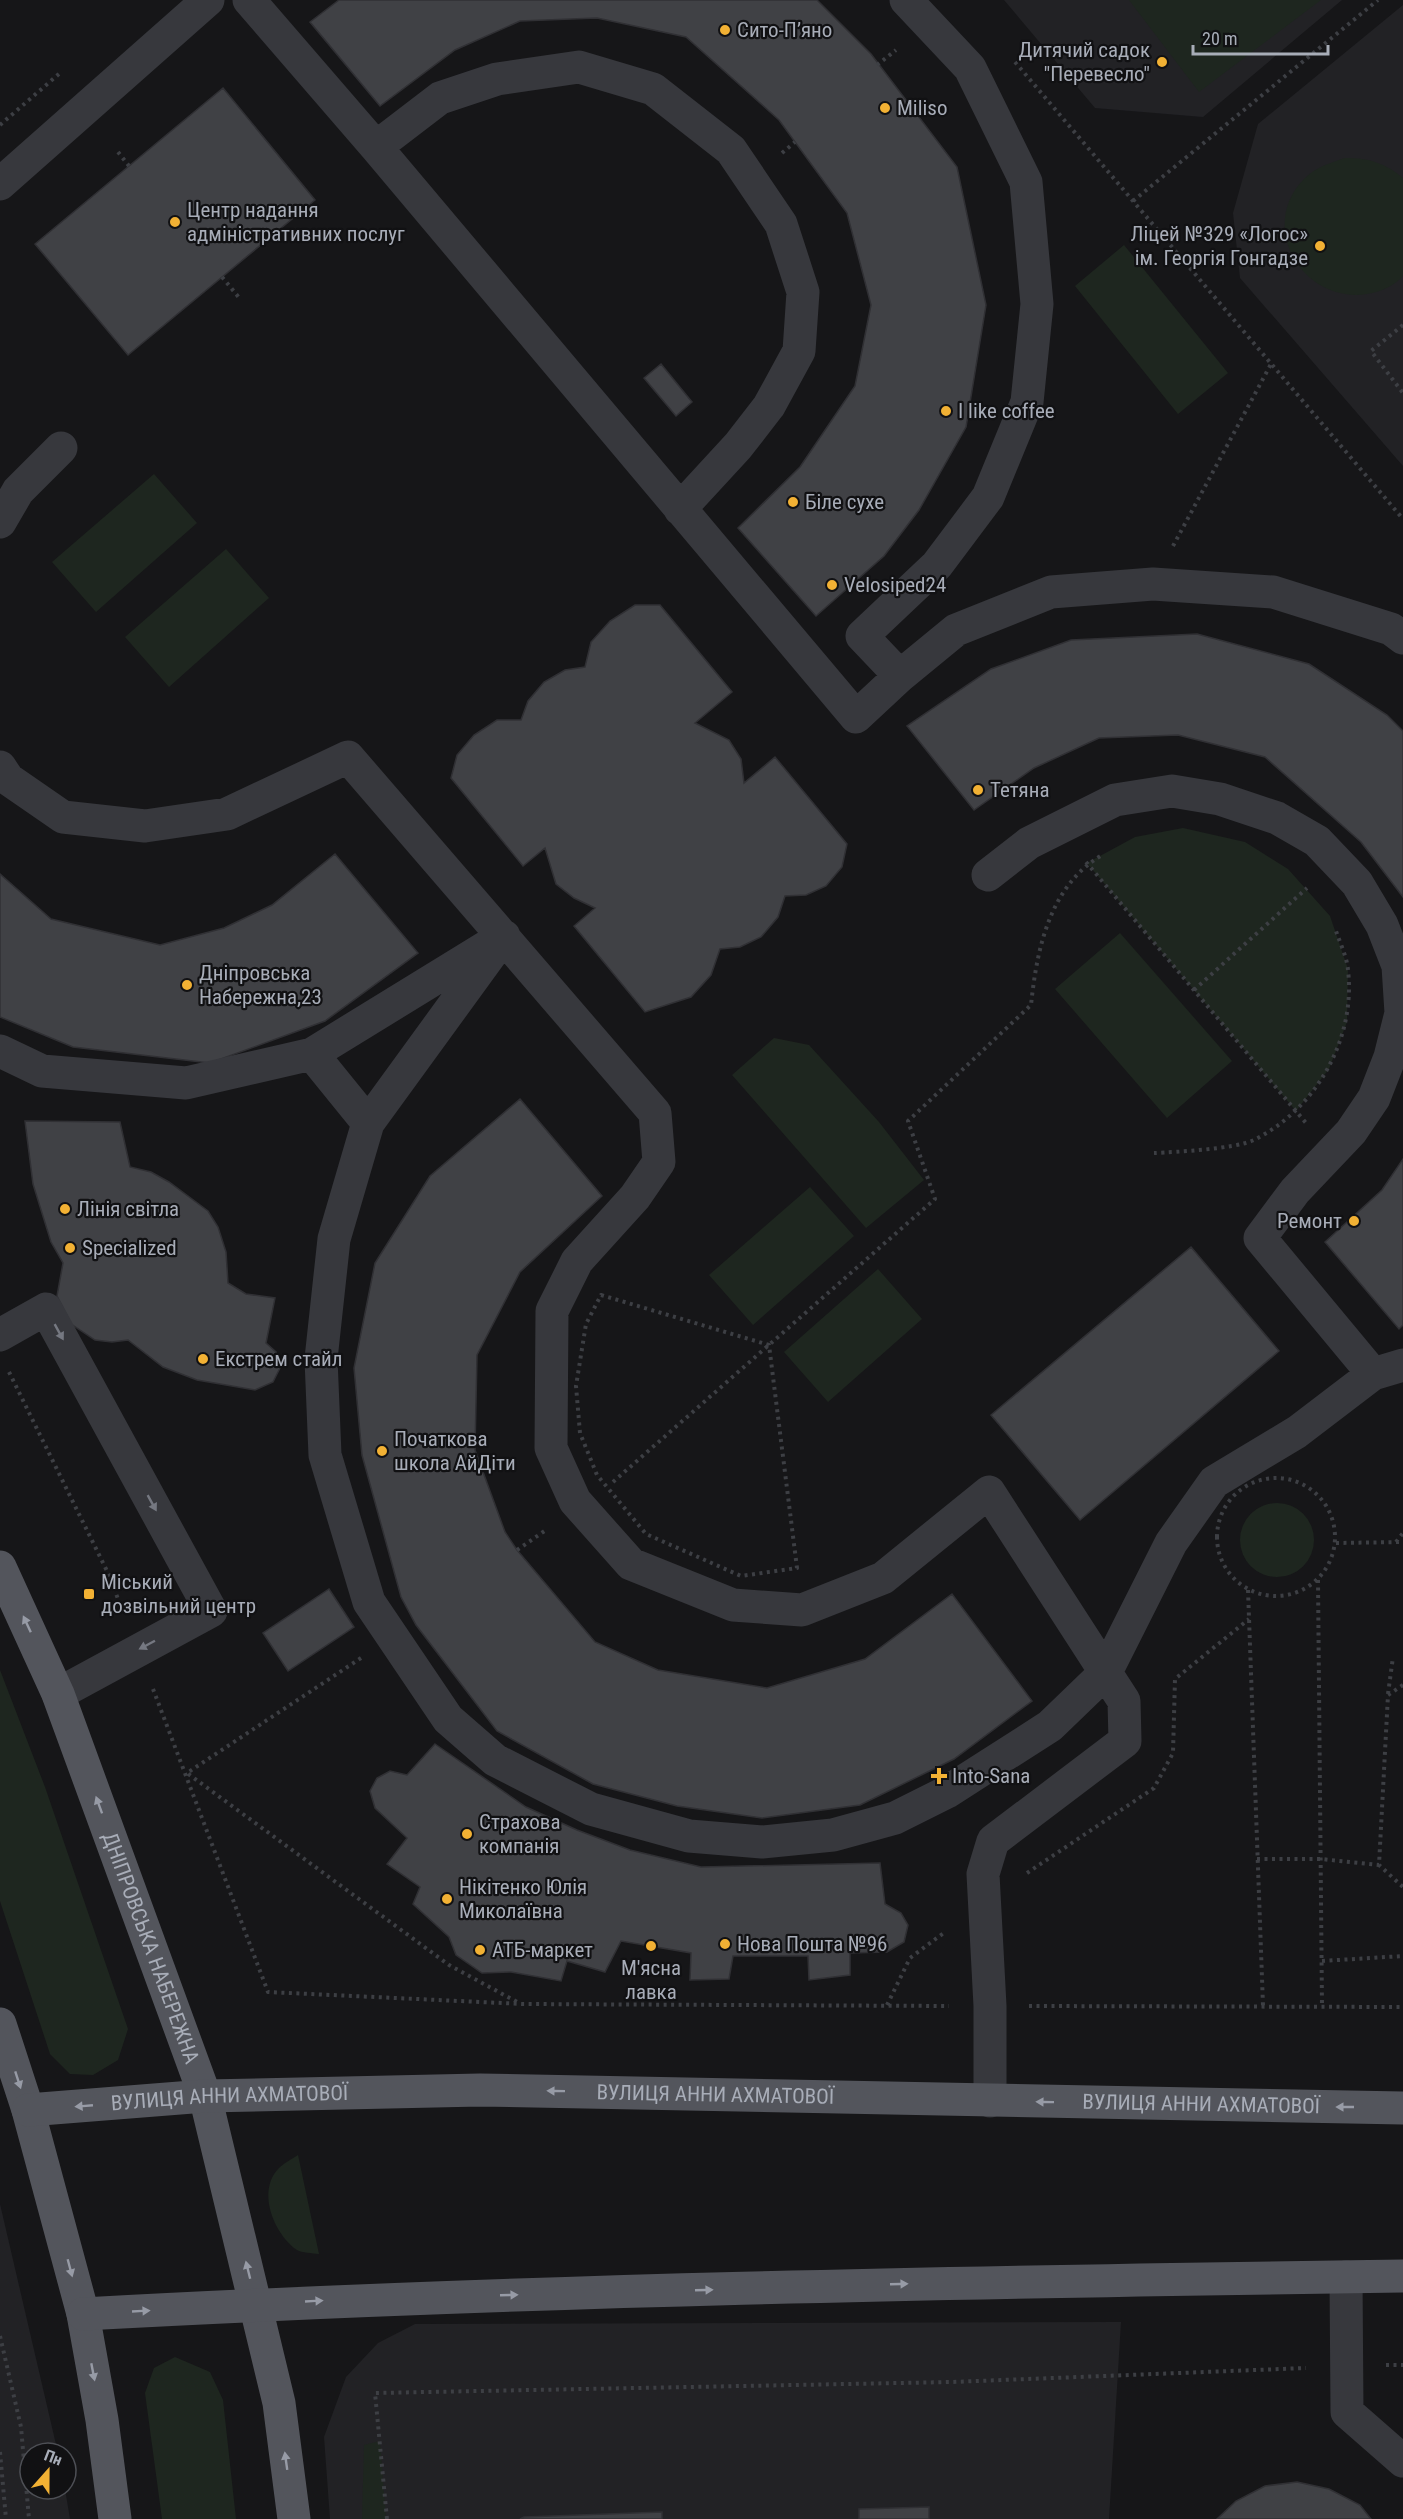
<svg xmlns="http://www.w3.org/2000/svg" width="1403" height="2519" font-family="'Roboto Condensed',sans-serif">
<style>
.built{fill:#222225}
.green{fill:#1e261f}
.building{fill:#404145;stroke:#303034;stroke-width:1.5}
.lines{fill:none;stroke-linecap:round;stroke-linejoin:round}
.path{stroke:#3d3f44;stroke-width:4;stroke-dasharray:3 4.5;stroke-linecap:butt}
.minor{stroke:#37383d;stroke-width:33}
.major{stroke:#53555c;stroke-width:33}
.oneway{fill:#757881}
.oneway2{fill:#979ba6}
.poi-dot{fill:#f2b134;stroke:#111113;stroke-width:2}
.labels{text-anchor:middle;stroke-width:4.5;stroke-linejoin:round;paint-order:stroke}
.poi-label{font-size:21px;fill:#a8adb8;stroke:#111113;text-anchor:start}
.street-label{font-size:21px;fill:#a8adb8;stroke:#111113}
</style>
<rect width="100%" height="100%" fill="#161618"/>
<path class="built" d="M1004,0H1342L1203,117L1095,108Z
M1403,5V466L1240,278L1233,213L1258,124Z
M0,2204L58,2453H30V2489H65L70,2519H0Z
M1121,2322L1109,2519H330L324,2437L346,2377L378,2343L415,2324Z"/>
<path class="green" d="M1129,0H1321L1199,92Z
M1345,158C1369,158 1385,163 1403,178V276C1394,286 1381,292 1367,294C1303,304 1256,226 1305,178C1316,167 1330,163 1345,158Z
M1124,245L1228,373L1178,414L1075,286Z
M154,474L197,523L96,612L52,562Z
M226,549L269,598L169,687L125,637Z
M1183,828L1245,842L1288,869L1330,916L1348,969L1347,1022L1329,1069L1296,1111L1087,863L1135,837Z
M1120,933L1232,1061L1167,1118L1055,989Z
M774,1038L809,1045L879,1122L924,1180L866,1228L732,1075Z
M810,1187L854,1236L753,1325L709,1275Z
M878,1269L922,1319L828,1402L784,1352Z
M1240 1540a37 37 0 1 1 74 0a37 37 0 1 1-74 0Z
M0,1670L45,1787L128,2029L118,2060L93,2075L70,2074L50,2054L0,1901Z
M298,2155L319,2254C312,2253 302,2253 297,2250C274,2234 256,2191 279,2168C284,2163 292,2159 298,2155Z
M175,2357L210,2372L223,2400L236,2519H162L145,2393L154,2368Z
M380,2441L386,2519H362L364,2445Z"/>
<path class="building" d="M339,0H817L871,54L957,167L986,305L966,427L919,510L884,556L816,616L738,528L800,467L855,386L871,305L847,213L779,120L686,37L597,18L520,21L455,50L380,106L310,22Z
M223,88L315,200L128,355L35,244Z
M661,364L692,402L676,416L644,378Z
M635,605H660L732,692L695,723L729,740L741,759L744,783L775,757L847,844L842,867L826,886L806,895L785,896L778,917L761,937L740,947L720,949L711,975L691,997L645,1012L574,926L595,908L574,898L556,884L545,848L523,866L451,778L457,755L474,735L497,720H521L528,701L544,682L565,670L585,667L591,642L610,621Z
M1197,634L1309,664L1387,715L1403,731V897L1361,842L1265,757L1178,735L1099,738L1034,768L974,810L907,726L991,669L1071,640Z
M335,854L418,953L325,1021L210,1063L73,1047L0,1017V874L51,919L160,945L224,928L272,905Z
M520,1099L602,1196L520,1272L477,1355L475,1450L505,1532L517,1550L595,1642L658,1670L767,1688L865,1659L952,1594L1032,1701L954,1759L860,1805L762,1818L677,1806L593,1784L497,1731L416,1625L401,1597L362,1455L354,1368L375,1263L430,1176Z
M25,1121L120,1122L130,1167L151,1172L169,1182L208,1211L218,1227L226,1252L228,1283L246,1294L275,1298L266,1343L276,1352L281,1366L273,1382L255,1390L197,1380L163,1367L128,1340L112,1342L95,1340L71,1324L57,1296L63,1263L51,1242L33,1184Z
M1403,1159V1325L1399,1329L1325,1242L1382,1190Z
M1191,1247L1279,1351L1080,1520L991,1415Z
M329,1589L354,1627L288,1671L263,1633Z
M435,1744L526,1807L577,1830L630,1850L701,1867L880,1863L885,1904L901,1913L908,1925L904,1942L887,1952L850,1953V1975L809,1980L808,1956H733L729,1979L690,1980L691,1953L621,1941L605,1972L567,1961L561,1981L511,1972L482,1973L456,1955L449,1937L413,1904L420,1887L387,1864L407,1838L375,1808L370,1791L377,1778L390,1771L407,1775Z
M1297,2482L1329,2489L1360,2505L1371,2519H1217L1236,2501L1265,2486Z
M929,2507V2519H859V2509Z
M662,2512V2519H520L524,2517Z"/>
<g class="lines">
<path class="path" d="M1015,62L1403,519
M877,65L896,50
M0,125L60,73
M118,152L129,166
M782,153L795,142
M1133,201L1378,0
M222,277L241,300
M1403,325L1371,351L1403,393
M1173,546L1271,364
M1086,862L1306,1123
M1194,990L1307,888
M1154,1153C1177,1152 1234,1149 1254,1140C1316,1109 1356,1039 1348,970C1347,957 1340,943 1336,931
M601,1295L769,1345L797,1568L741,1576L646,1534L597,1475L580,1433L576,1386L586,1324Z
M9,1372L109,1575L124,1615
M1217 1537a59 59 0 1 1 118 0a59 59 0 1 1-118 0Z
M613,1482L935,1199L908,1121L1031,1005C1037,948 1050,884 1104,854
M1396,1542L1403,1533
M1336,1543L1403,1542
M517,1550L546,1530
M1318,1580L1322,2006
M1248,1590L1263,2006
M361,1658L187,1773L449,1965L519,2003
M1403,1685L1388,1695L1379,1865L1403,1887
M153,1689L268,1992L523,2004L949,2006
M1388,1694L1393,1657
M1257,1859H1321L1379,1865
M1027,1873L1154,1788L1173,1753L1175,1679L1249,1619
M1322,1961L1403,1956
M887,2005L910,1958L945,1932
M1029,2006L1403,2007
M0,2336L21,2427L29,2519
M1386,2365H1403
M0,2452L6,2519
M387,2519L375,2393L952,2382L1306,2368"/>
<path class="minor" d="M249,0L376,147L856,717L900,676L956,630L1051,592L1153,584L1273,592L1391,629L1403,638
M376,147L440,98L497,79L579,67L653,89L731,150L781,224L803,292L799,351L769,406L738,446L680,509
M0,184L208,0
M0,522L18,491L61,448
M900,676L862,636L937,565L988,497L1027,402L1037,304L1026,182L970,68L906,0
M0,767L8,779L63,817L145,826L227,814L348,757L655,1113L659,1162L635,1197L577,1261L552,1311L551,1448L575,1501L631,1564L733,1605L802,1610L883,1578L989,1492L1124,1701L1125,1741L993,1841L983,1874L990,2006V2101
M988,875L1029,843L1115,800L1172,791L1220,799L1277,818L1317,841L1357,883L1382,925L1398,966L1401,1013L1390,1057L1374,1098L1351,1132L1295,1191L1260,1238L1373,1374
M0,1051L42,1071L186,1083L312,1054L504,936L368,1123L334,1239L321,1359L325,1455L369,1602L448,1719L495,1760L591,1809L689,1836L762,1842L833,1835L895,1818L947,1792L1050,1726L1106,1672L1171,1543L1214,1482L1297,1432L1373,1374L1403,1365
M312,1054L368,1123
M0,1335L46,1309L211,1611L58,1694
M1346,2277L1347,2412L1403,2461"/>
<g class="major">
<path id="s1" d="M0,1567L58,1694L205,2096L279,2403L294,2519"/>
<path d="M0,2024L28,2110L83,2314L102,2420L115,2519"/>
<path id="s2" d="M28,2110L205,2096L480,2090L1403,2108"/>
<path d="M83,2314C522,2290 963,2282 1403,2276"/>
</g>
</g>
<defs><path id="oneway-solid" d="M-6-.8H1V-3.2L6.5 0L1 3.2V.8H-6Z" transform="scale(1.5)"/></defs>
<g class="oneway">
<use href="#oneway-solid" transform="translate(59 1332) rotate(61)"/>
<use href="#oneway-solid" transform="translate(152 1503) rotate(61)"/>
<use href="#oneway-solid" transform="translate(147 1645) rotate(152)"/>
</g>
<g class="oneway2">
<use href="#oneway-solid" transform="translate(27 1624) rotate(-115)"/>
<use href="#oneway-solid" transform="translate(99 1805) rotate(-110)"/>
<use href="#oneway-solid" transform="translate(18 2080) rotate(72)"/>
<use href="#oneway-solid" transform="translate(556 2091) rotate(-179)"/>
<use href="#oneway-solid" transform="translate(1045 2102) rotate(-179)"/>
<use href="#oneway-solid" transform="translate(84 2106) rotate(175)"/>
<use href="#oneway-solid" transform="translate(1345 2107) rotate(-180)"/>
<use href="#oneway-solid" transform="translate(70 2268) rotate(75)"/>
<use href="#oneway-solid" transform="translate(248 2270) rotate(-104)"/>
<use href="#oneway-solid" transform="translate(899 2284) rotate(-2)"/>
<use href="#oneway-solid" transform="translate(704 2290) rotate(-2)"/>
<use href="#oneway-solid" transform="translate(509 2295) rotate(-2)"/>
<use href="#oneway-solid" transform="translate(314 2301) rotate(-3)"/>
<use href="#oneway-solid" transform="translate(141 2311) rotate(-3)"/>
<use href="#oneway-solid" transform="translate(93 2372) rotate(79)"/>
<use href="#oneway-solid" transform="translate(286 2461) rotate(-98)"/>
</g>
<g class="poi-dot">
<circle cx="725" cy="30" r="6"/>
<circle cx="1162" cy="62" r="6"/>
<circle cx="885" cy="108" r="6"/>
<circle cx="175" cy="222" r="6"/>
<circle cx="1320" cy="246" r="6"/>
<circle cx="946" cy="411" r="6"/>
<circle cx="793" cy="502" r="6"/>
<circle cx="832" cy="585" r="6"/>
<circle cx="978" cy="790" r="6"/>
<circle cx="187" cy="985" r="6"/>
<circle cx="65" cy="1209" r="6"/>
<circle cx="1354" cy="1221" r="6"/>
<circle cx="70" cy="1248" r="6"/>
<circle cx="203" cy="1359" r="6"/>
<circle cx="382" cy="1451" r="6"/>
<rect x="83" y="1588" width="12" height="12" rx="3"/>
<path d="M936 1767h6v6h6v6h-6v6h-6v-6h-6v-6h6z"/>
<circle cx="467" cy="1834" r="6"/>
<circle cx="447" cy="1899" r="6"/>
<circle cx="725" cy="1944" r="6"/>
<circle cx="651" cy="1946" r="6"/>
<circle cx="480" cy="1950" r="6"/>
</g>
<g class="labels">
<g class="poi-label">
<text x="737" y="37">Сито-П’яно</text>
<text x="1150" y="57" text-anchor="end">Дитячий садок<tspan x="1150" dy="24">"Перевесло"</tspan></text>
<text x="897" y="115">Miliso</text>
<text x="187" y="217">Центр надання<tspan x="187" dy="24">адміністративних послуг</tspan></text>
<text x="1308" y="241" text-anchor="end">Ліцей №329 «Логос»<tspan x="1308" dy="24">ім. Георгія Гонгадзе</tspan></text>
<text x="958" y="418">I like coffee</text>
<text x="805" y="509">Біле сухе</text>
<text x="844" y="592">Velosiped24</text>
<text x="990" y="797">Тетяна</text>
<text x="199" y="980">Дніпровська<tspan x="199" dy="24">Набережна,23</tspan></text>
<text x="77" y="1216">Лінія світла</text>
<text x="1342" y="1228" text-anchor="end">Ремонт</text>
<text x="82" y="1255">Specialized</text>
<text x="215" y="1366">Екстрем стайл</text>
<text x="394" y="1446">Початкова<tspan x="394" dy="24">школа АйДіти</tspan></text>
<text x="101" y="1589">Міський<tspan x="101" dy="24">дозвільний центр</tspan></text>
<text x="952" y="1783">Into-Sana</text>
<text x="479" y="1829">Страхова<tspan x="479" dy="24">компанія</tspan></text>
<text x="459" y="1894">Нікітенко Юлія<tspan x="459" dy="24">Миколаївна</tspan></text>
<text x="737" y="1951">Нова Пошта №96</text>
<text x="492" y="1957">АТБ-маркет</text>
<text x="651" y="1975" text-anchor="middle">М'ясна<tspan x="651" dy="24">лавка</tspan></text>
</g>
<g class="street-label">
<text dy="7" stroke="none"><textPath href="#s1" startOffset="410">ДНІПРОВСЬКА НАБЕРЕЖНА</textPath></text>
<text dy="7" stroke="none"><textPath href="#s2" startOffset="688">ВУЛИЦЯ АННИ АХМАТОВОЇ</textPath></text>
<text dy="7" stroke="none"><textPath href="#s2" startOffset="202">ВУЛИЦЯ АННИ АХМАТОВОЇ</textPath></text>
<text dy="7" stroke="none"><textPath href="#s2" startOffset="1174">ВУЛИЦЯ АННИ АХМАТОВОЇ</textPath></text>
</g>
</g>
<g transform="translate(48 2471) rotate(21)"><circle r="28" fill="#111113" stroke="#4d4f55" stroke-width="1.5"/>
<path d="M0-4.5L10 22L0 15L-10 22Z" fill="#f2b134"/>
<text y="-9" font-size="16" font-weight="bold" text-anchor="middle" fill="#a8adb8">Пн</text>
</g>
<path d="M1193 45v9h135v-9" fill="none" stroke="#a8adb8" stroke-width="3"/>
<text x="1202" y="45" font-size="18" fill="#a8adb8" stroke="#111113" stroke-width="4.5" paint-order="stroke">20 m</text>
</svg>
